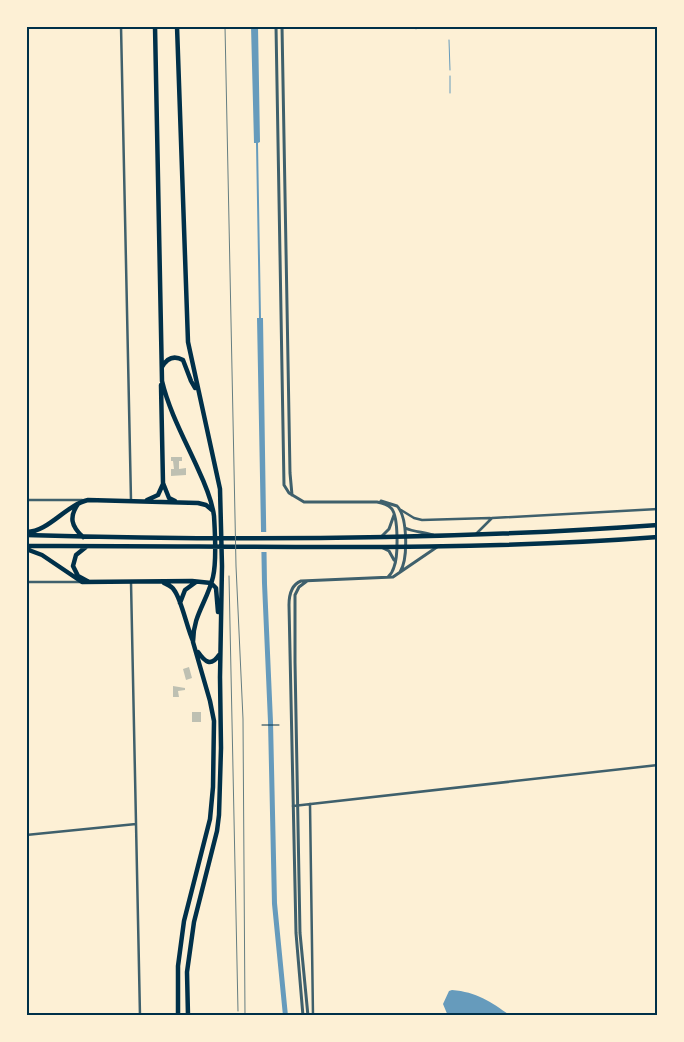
<svg xmlns="http://www.w3.org/2000/svg" width="684" height="1042" font-family="Barlow,sans-serif">
<style>
.water{fill:#669bbc}
.pier{fill:#fdf0d5}
.lines{fill:none;stroke-linecap:round;stroke-linejoin:round}
.stream{stroke:#669bbc;stroke-width:1}
.building{fill:#bec0b2}
.path{stroke:#003049;stroke-width:1}
.minor{stroke:#3f606c;stroke-width:2.5}
.tertiary{stroke:#3f606c;stroke-width:3}
.primary{stroke:#003049;stroke-width:4.5}
.rail{stroke:#657d81;stroke-width:1}
.neatline{fill:none;stroke:#003049;stroke-width:2}
</style>
<rect width="100%" height="100%" fill="#fdf0d5"/>
<path class="water" d="M251,26H258L260,142L258,143L261,318H263L267,584L273,722L277,903L288,1016H283L272,904L268,722L262,583L257,318H259L256,143H254Z
M452,990C477,992 491,1002 511,1016H448L443,1004L449,991Z"/>
<path class="pier" d="M258,532H269V552H259Z"/>
<g class="lines">
<path class="stream" d="M416,26V29
M449,40L450,70
M450,76V93"/>
</g>
<path class="building" d="M171,457H182V461H179V469L186,468V475L171,476V469H174L173,461H171Z
M189,667L192,678L186,680L183,669Z
M173,686L185,688V690L178,691L179,697H173Z
M192,712H201V722H192Z"/>
<g class="lines">
<path class="path" d="M262,725H279"/>
<path class="minor" d="M121,26L131,500
M26,500H82
M401,510L414,518L422,520L490,518
M476,534L492,518L658,509
M26,582H80
M131,582L140,1016
M310,804L313,1016
M293,806L658,765
M26,835L136,824"/>
<path class="tertiary" d="M276,26L284,485L289,493L304,502H377C382,503 387,504 391,508C399,516 398,557 394,567C393,571 391,574 388,577
M282,26L290,473L292,495
M381,501L397,506C408,517 408,560 400,572
M405,528C414,532 424,532 433,535
M381,537L389,529L394,515
M383,548L389,551L394,560
M307,581L299,587L295,595V662L300,933L308,1016
M303,1016L296,933L289,605C289,595 291,585 301,581L393,577L437,547"/>
<path class="primary" d="M155,26L162,381C169,411 185,440 198,469C205,484 212,500 214,516C215,534 217,560 213,577C207,602 193,615 193,642L210,701L214,721L213,787L210,819L184,921L178,966V1016
M177,26L188,342L220,489L222,566L220,677L221,748L219,815L217,831L194,922L187,972L188,1016
M162,367C167,358 174,355 183,360L191,381L195,388
M161,385L163,483L169,498L175,501
M147,500L158,495L163,484
M78,504C69,517 71,526 83,537
M27,532C48,532 66,505 88,500L198,503L206,505L212,510
M26,535C237,541 448,540 658,525
M26,546C237,545 448,553 658,537
M86,547L76,555L73,566L78,576L89,582
M26,549L42,555L82,582L192,581L211,583L216,588L218,612
M164,583C168,585 172,586 174,590C181,598 187,628 193,641
M180,603L185,590L196,582
M198,652C205,662 211,667 219,655"/>
<path class="rail" d="M225,26L236,566L243,719L245,1016
M229,576L238,1011"/>
</g>
<rect width="684" height="1042" fill="none" stroke="#fdf0d5" stroke-width="55"/>
<rect x="28" y="28" width="628" height="986" class="neatline"/>
</svg>
